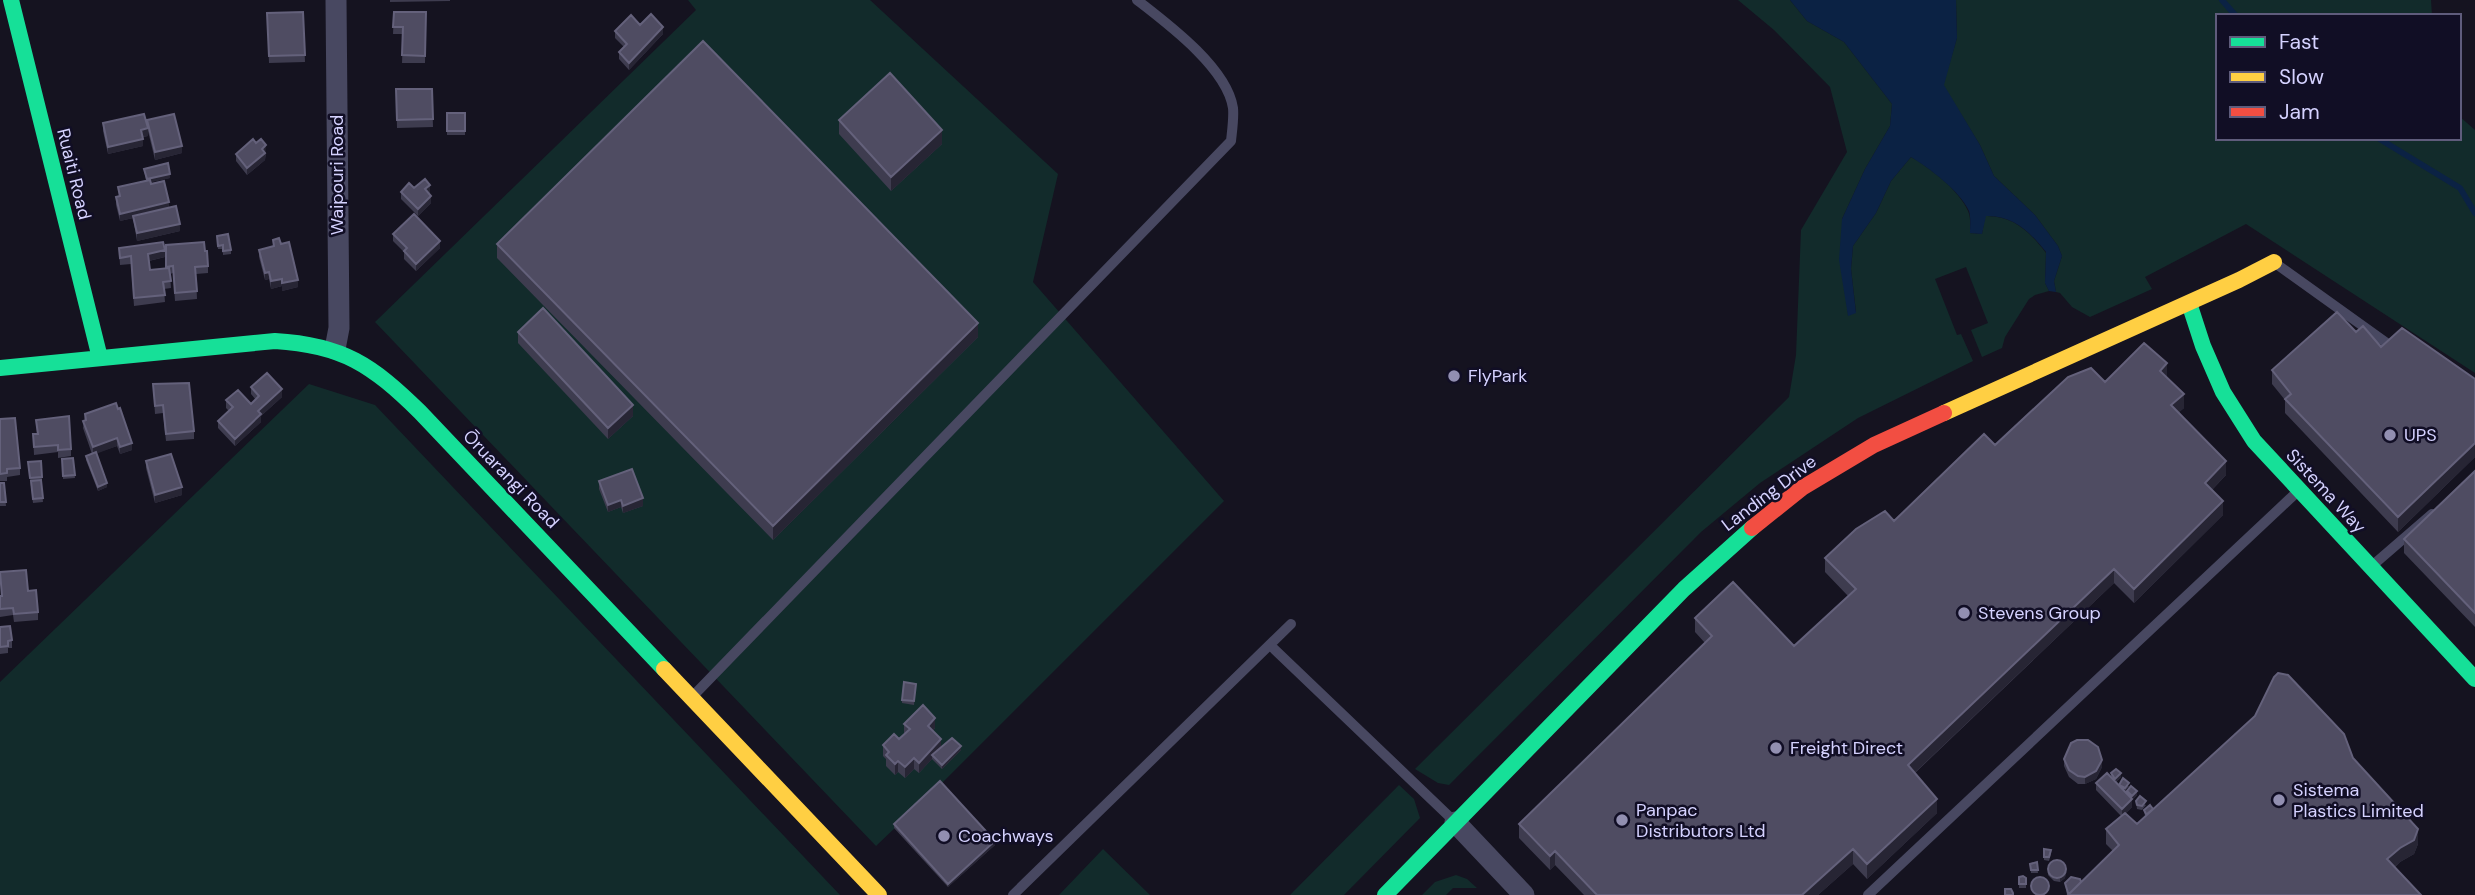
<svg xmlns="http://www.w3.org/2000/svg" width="2475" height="895" font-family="'DM Sans',sans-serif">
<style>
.green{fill:#122b2b}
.water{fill:#0b2244}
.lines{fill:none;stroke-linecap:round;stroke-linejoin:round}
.stream{stroke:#0b2244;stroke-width:6}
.lane{stroke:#484861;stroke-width:10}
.street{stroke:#484861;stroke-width:21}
.fast{stroke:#16e098;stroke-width:16}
.slow{stroke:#ffcf43;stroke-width:16}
.jam{stroke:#f24e42;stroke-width:16}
.wall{fill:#3e3c4f}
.shaded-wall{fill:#272534}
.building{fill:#4f4c62;stroke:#64617b;stroke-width:2}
.poi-dot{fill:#928fb1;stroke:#110e25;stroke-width:2.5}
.labels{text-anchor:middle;stroke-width:5;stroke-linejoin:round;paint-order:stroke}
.street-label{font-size:18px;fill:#d5d2ff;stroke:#110e25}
.poi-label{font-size:18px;fill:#d5d2ff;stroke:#110e25;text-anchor:start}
</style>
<rect width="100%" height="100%" fill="#151320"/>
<path class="green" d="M688,0H870L1058,174L1033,282L1224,501L940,785L876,846L375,322L696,10Z
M1738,0H1790L1807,21L1844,42L1892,104L1890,126L1865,169L1842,219L1848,315L1856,312L1851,269L1853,246L1876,213L1891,181L1911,157C1930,168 1959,190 1968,211C1971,217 1970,227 1970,233L1982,234L1985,216C2013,215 2030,232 2046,253L2045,283L2049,291L2035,295L2029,299L2005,337L2002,348L1982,357L1971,330L1988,323L1966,267L1935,279L1957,335L1961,334L1973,361L1858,418L1760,483L1701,532L1449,785L1438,783L1415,769L1789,397L1796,355L1801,230L1847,152L1830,87L1774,30Z
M1956,0H2431L2432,16H2218V138H2459V116L2475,130V373L2246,224L2145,277L2152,289L2090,317L2072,307L2060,293L2056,292L2054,281L2062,256L2058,246L2035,215L1994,176L1980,145L1943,85L1957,38Z
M309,384L375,405L840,895H0V682Z
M1399,785L1414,799L1420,818L1344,895H1290Z
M1103,849L1150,895H1059Z
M1456,875L1467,879L1477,888H1453L1446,895H1422L1435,882Z"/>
<path class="water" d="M1790,0H1956L1957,38L1944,85L1980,145L1994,176L2035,215L2058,246L2062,256L2054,281L2056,292L2049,291L2045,283L2046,252C2030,232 2013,215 1986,216L1982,234L1970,233C1970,227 1971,217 1969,211C1960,191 1929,168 1911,157L1891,181L1876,213L1853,246L1851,269L1856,313L1848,316L1839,260L1842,219L1865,169L1890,126L1892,104L1844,42L1807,21Z"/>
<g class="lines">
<path class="stream" d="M2222,0L2236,16
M2378,138L2460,188L2475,213"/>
<path class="lane" d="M2275,263L2395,349
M2373,565L2432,514
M1270,645L1455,822
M693,696L1231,141C1232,131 1234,118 1233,108C1227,68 1168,24 1137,0
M1013,895L1291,624
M1868,895L2297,492"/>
<path class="street" d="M335,349L339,328L336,0
M1455,822L1524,895"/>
<path class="fast" d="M11,0L100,358
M2189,303L2203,346L2223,392L2254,441L2475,679
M0,368L275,341C343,345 372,365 420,412L664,669
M1385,895L1684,589L1752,528"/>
<path class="slow" d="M1944,413L2239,280L2274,262
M664,669L879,895"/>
<path class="jam" d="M1752,528L1802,488L1874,445L1944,413"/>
</g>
<path class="wall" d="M390,0H450V1L390,2Z
M303,12L305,62L269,63L267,13Z
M394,12H426L425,63H402L403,34H393Z
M640,25L663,34L629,70L619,59V52L624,47L615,38V31Z
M396,89H432L433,127L397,128Z
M447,113H465V135H447Z
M147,120L182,153L155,160L147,127Z
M839,120L942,144L891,191L839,134Z
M103,123L148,136L143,137V146L108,154L103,131Z
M266,152L265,160L247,175L236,161V154Z
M144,169L170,178L150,182L169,208L180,231L137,241L133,218L120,221L116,205V197H119L118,187L146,181Z
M414,188L430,192L429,193L431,203L418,216L401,199V192Z
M393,234L440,248L416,271L404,259V252L393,241Z
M217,236L231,250V254L223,255V249H218Z
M273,240L281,244L298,287L282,291V286L271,289L269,279L265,280L259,257V250L273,246Z
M497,244L978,337L773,540L497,258Z
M166,245L205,251L208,266V273L196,274L197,299L175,301L173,273L170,274L171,288L164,289L165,302L134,306L131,264L120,265L119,248L165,257L149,261L150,270L166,268Z
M518,332L633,416L608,439L518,343Z
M2356,332L2381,347L2475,379V457L2398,532L2285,413V400L2272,384V370Z
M2167,377L2184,408L2179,412L2226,475L2212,490L2223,515L2134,603L2114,583L1915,773L1937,813L1867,879L1853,864L1818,895H1584L1555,865L1550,870L1519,838V824L1705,643L1695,632V618L1794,646L1848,596L1825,572V558L1894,521L1995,445L2105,382Z
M153,384L194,431V439L166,441L163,413L155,414Z
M251,387L282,397L261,416V422L235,446L218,428V421L229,411L226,408V400L251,404L256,400L251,394Z
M118,409L132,450L120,454L117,446L96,453L107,487L98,491L86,460V456L92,454L83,428L85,414Z
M0,419L20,468V475L7,477V481H0Z
M36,420L71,449V456L58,458V452L34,455L33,434H37Z
M73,458L75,478L63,479L62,459Z
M41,461L42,481H41L43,502L33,503L28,462Z
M146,461L182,495L155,503L146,468Z
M2475,471V627L2404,553V539Z
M599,481L643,506L623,513L621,507L608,512L599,489Z
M0,483H4L6,506H0Z
M0,572L28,591L38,612V620L14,622L13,615L0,617V596H2Z
M0,627L12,640V648H8V653L0,654Z
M916,684L914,705L902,703V700Z
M904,724L935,728L933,731L941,748L961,750L942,769L932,759L919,773L914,769L905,778L898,772L895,775L886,766V759L883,756V745L899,739L904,735Z
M2353,758L2418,844L2414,854L2400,862L2395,867L2421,895H2067L2065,883L2081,882L2113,851L2106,844V829L2121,816L2096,790V783L2111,777V773L2121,777L2116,782L2119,786H2129L2125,791L2127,794V791L2137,795L2132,800V807L2126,813L2137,824L2145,816L2144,810L2153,809Z
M2064,759L2102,767L2096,779L2085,784H2078L2069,777L2064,766Z
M2136,801L2146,805L2142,810L2137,809Z
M894,824L995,845L948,887L894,828Z
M2044,849L2051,854L2049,861L2044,860Z
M2037,862L2038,873H2031L2030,864Z
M2048,871L2066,872L2065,878L2060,882L2054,881L2048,875Z
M2019,877L2026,878V888H2019Z"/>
<path class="shaded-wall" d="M663,27V34L629,70V63Z
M148,128V136L141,137V130Z
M942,130V144L891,191V177Z
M143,139V146L108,154V147Z
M266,145L265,160L247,175V168L262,149Z
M182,146V153L155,160V152Z
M170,174V178L147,183V179Z
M430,185V192L425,196V189Z
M431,196V203L418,216V209Z
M169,202V210L120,221V214Z
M180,224V231L137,241V233Z
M440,241V248L416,271V264Z
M165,250V257L148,261V254Z
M269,272V279L265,280V273Z
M282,279V286L271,289V281Z
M298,280V287L282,291V283Z
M978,323V337L773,540V526Z
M2167,363V377L2160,385V371Z
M282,389V397L261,416V422L235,446V439L258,411Z
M2184,394V408L2171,419V405Z
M633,405V416L608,439V428Z
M117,438V446L93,455V447Z
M132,443V450L120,454V447Z
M2475,443V457L2398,532V517Z
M2226,461V475L2205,497V483Z
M107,483V487L98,491V487Z
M182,487V495L155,503V495Z
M643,498V506L623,513V506Z
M621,500V507L608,512V505Z
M2223,501V515L2134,603V589Z
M2114,569V583L1908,779V765Z
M935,718V728L928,737V726Z
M941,739V750L932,755V759L919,773V763Z
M961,746V750L942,769V765Z
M914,758V769L905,778V767Z
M2102,760V767L2096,779L2085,784V777Z
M898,761V772L895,775V764Z
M2121,773V777L2115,782V779Z
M2137,791V795L2132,800V807L2122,817V809L2132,800V796Z
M1937,799V813L1867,879V864Z
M2418,829V844L2414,854L2400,862L2387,873V859Z
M995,841V845L948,887V884Z
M1853,849V864L1818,895H1802Z
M1555,851V865L1550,870V856Z
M2066,868L2065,878L2060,882V878Z"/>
<path class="building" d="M303,12L305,55L269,56L267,13Z
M394,12H426L425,56L402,55L403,27H393Z
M651,14L663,27L629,63L619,52L627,44L615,31L631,15L640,25Z
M703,41L978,323L773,526L497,244Z
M890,73L942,130L891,177L839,120Z
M396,89H432L433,119L397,120Z
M447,113H465V131H447Z
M144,114L148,128L141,130L143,139L108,147L103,123Z
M174,114L182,146L155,152L147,120Z
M253,139L256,143L261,139L266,145L262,149L265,153L247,168L236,154Z
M168,163L170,174L147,179L144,169Z
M425,179L430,185L425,189L431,196L418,209L401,192L409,183L414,188Z
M150,180L151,184L164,181L169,202L120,214L116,197L120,196L118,187Z
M176,206L180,224L137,233L133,216Z
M414,214L440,241L416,264L404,251L407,248L393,234Z
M228,234L231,250L223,251V245L218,246L217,236Z
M279,238L281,244L289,242L298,280L282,283V279L271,281L269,272L265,273L259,250L274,246L273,240Z
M163,242L165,250L148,254L150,270L169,268L171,281L163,282L165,295L134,298L131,256L120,258L119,248Z
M204,242L205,251H207L208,266L195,267L197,291L175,293L173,266L166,267V245Z
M543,308L633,405L608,428L518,332Z
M2337,312L2356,332L2363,326L2381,347L2402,328L2475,379V443L2398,517L2285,399L2291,394L2272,370Z
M2144,343L2167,363L2160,371L2184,394L2171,405L2226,461L2205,483L2223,501L2134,589L2114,569L1908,765L1937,799L1867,864L1853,849L1802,895H1597L1555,851L1550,856L1519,824L1712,636L1695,618L1733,582L1794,646L1856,589L1825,558L1856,529L1885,511L1894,521L1984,434L1995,445L2068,377L2091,368L2105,382Z
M267,373L282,389L258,411L261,414L235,439L218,421L233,407L226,400L238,390L251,404L259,396L251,387Z
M189,383L194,431L166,434L163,405L155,406L153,384Z
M116,403L118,409L120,408L132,443L120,447L117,438L93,447L83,421L86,420L85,414Z
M69,416L71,449L58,450V445L34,447L33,434H38L36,420Z
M15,418L20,468L7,469V473L0,474V419Z
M96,452L107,483L98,487L86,456Z
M171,454L182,487L155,495L146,461Z
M73,458L75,475L63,476L62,459Z
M41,461L42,477L30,478L28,462Z
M632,469L643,498L623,506L621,500L608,505L599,481Z
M2475,471V613L2404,539Z
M41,480L43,498L33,499L31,481Z
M0,483H4L6,502H0Z
M26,570L28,591L36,590L38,612L14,614L13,608L0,609V596H2L0,572Z
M10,626L12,640L8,641V646L0,647V627Z
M2278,673L2288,675L2344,734L2353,758L2418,829L2414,840L2400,848L2387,859L2421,895H2068L2119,845L2106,829L2125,813L2137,824L2255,716L2274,677Z
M904,682L916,684L914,701L902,700Z
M923,705L935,718L928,726L941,739L919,763L914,758L905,767L898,761L895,764L886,755L889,752L883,745L894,734L899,739L910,729L904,724Z
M952,738L961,746L942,765L932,755Z
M2077,740H2088L2098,747L2102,760L2096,771L2085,777L2078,776L2069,770L2064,759L2071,743Z
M2116,769L2121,773L2115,779L2111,773Z
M2107,773L2132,799L2122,809L2096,783Z
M2123,778L2129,783L2125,788L2119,785Z
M940,781L995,841L948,884L894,824Z
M2131,786L2137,791L2132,796L2127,791Z
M2140,796L2146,801L2142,806L2137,805L2136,801Z
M2150,805L2153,809L2147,814H2146L2144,810Z
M2044,849L2051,850L2049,857H2044Z
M2048 869a9 9 0 1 1 18 0a9 9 0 1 1-18 0Z
M2037,862L2038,870H2031L2030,864Z
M2023,876L2026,878V884H2019V877Z
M2071,877L2080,879L2081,882L2070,893H2068L2065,883Z
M2031 886a9 9 0 1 1 18 0a9 9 0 1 1-18 0Z
M2005,889H2011L2013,893V895H2005Z"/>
<g class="poi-dot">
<circle cx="1454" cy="376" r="7"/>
<circle cx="2390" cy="435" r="7"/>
<circle cx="1964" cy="613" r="7"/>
<circle cx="1776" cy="748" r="7"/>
<circle cx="2279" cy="800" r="7"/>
<circle cx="1622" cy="820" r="7"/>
<circle cx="944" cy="836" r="7"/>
</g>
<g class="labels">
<g class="street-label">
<text transform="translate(74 174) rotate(76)" y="6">Ruaiti Road</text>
<text transform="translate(337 175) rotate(-90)" y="6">Waipouri Road</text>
<text transform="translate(511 479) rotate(46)" y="6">Ōruarangi Road</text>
<text transform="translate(2326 491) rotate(47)" y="6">Sistema Way</text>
<text transform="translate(1769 493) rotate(-37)" y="6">Landing Drive</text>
</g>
<g class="poi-label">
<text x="1468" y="382">FlyPark</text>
<text x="2404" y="441">UPS</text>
<text x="1978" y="619">Stevens Group</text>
<text x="1790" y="754">Freight Direct</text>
<text x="2293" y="796">Sistema<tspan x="2293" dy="21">Plastics Limited</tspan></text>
<text x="1636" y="816">Panpac<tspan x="1636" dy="21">Distributors Ltd</tspan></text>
<text x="958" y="842">Coachways</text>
</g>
</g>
<rect x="2216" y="14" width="245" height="126" fill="#110e25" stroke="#5f5c7c" stroke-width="2"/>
<rect x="2230" y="37" width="35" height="10" fill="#16e098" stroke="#5f5c7c" stroke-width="2"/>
<text x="2279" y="49" font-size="21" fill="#d5d2ff">Fast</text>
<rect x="2230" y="72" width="35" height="10" fill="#ffcf43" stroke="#5f5c7c" stroke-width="2"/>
<text x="2279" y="84" font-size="21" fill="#d5d2ff">Slow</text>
<rect x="2230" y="107" width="35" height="10" fill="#f24e42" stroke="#5f5c7c" stroke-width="2"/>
<text x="2279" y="119" font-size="21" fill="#d5d2ff">Jam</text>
</svg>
